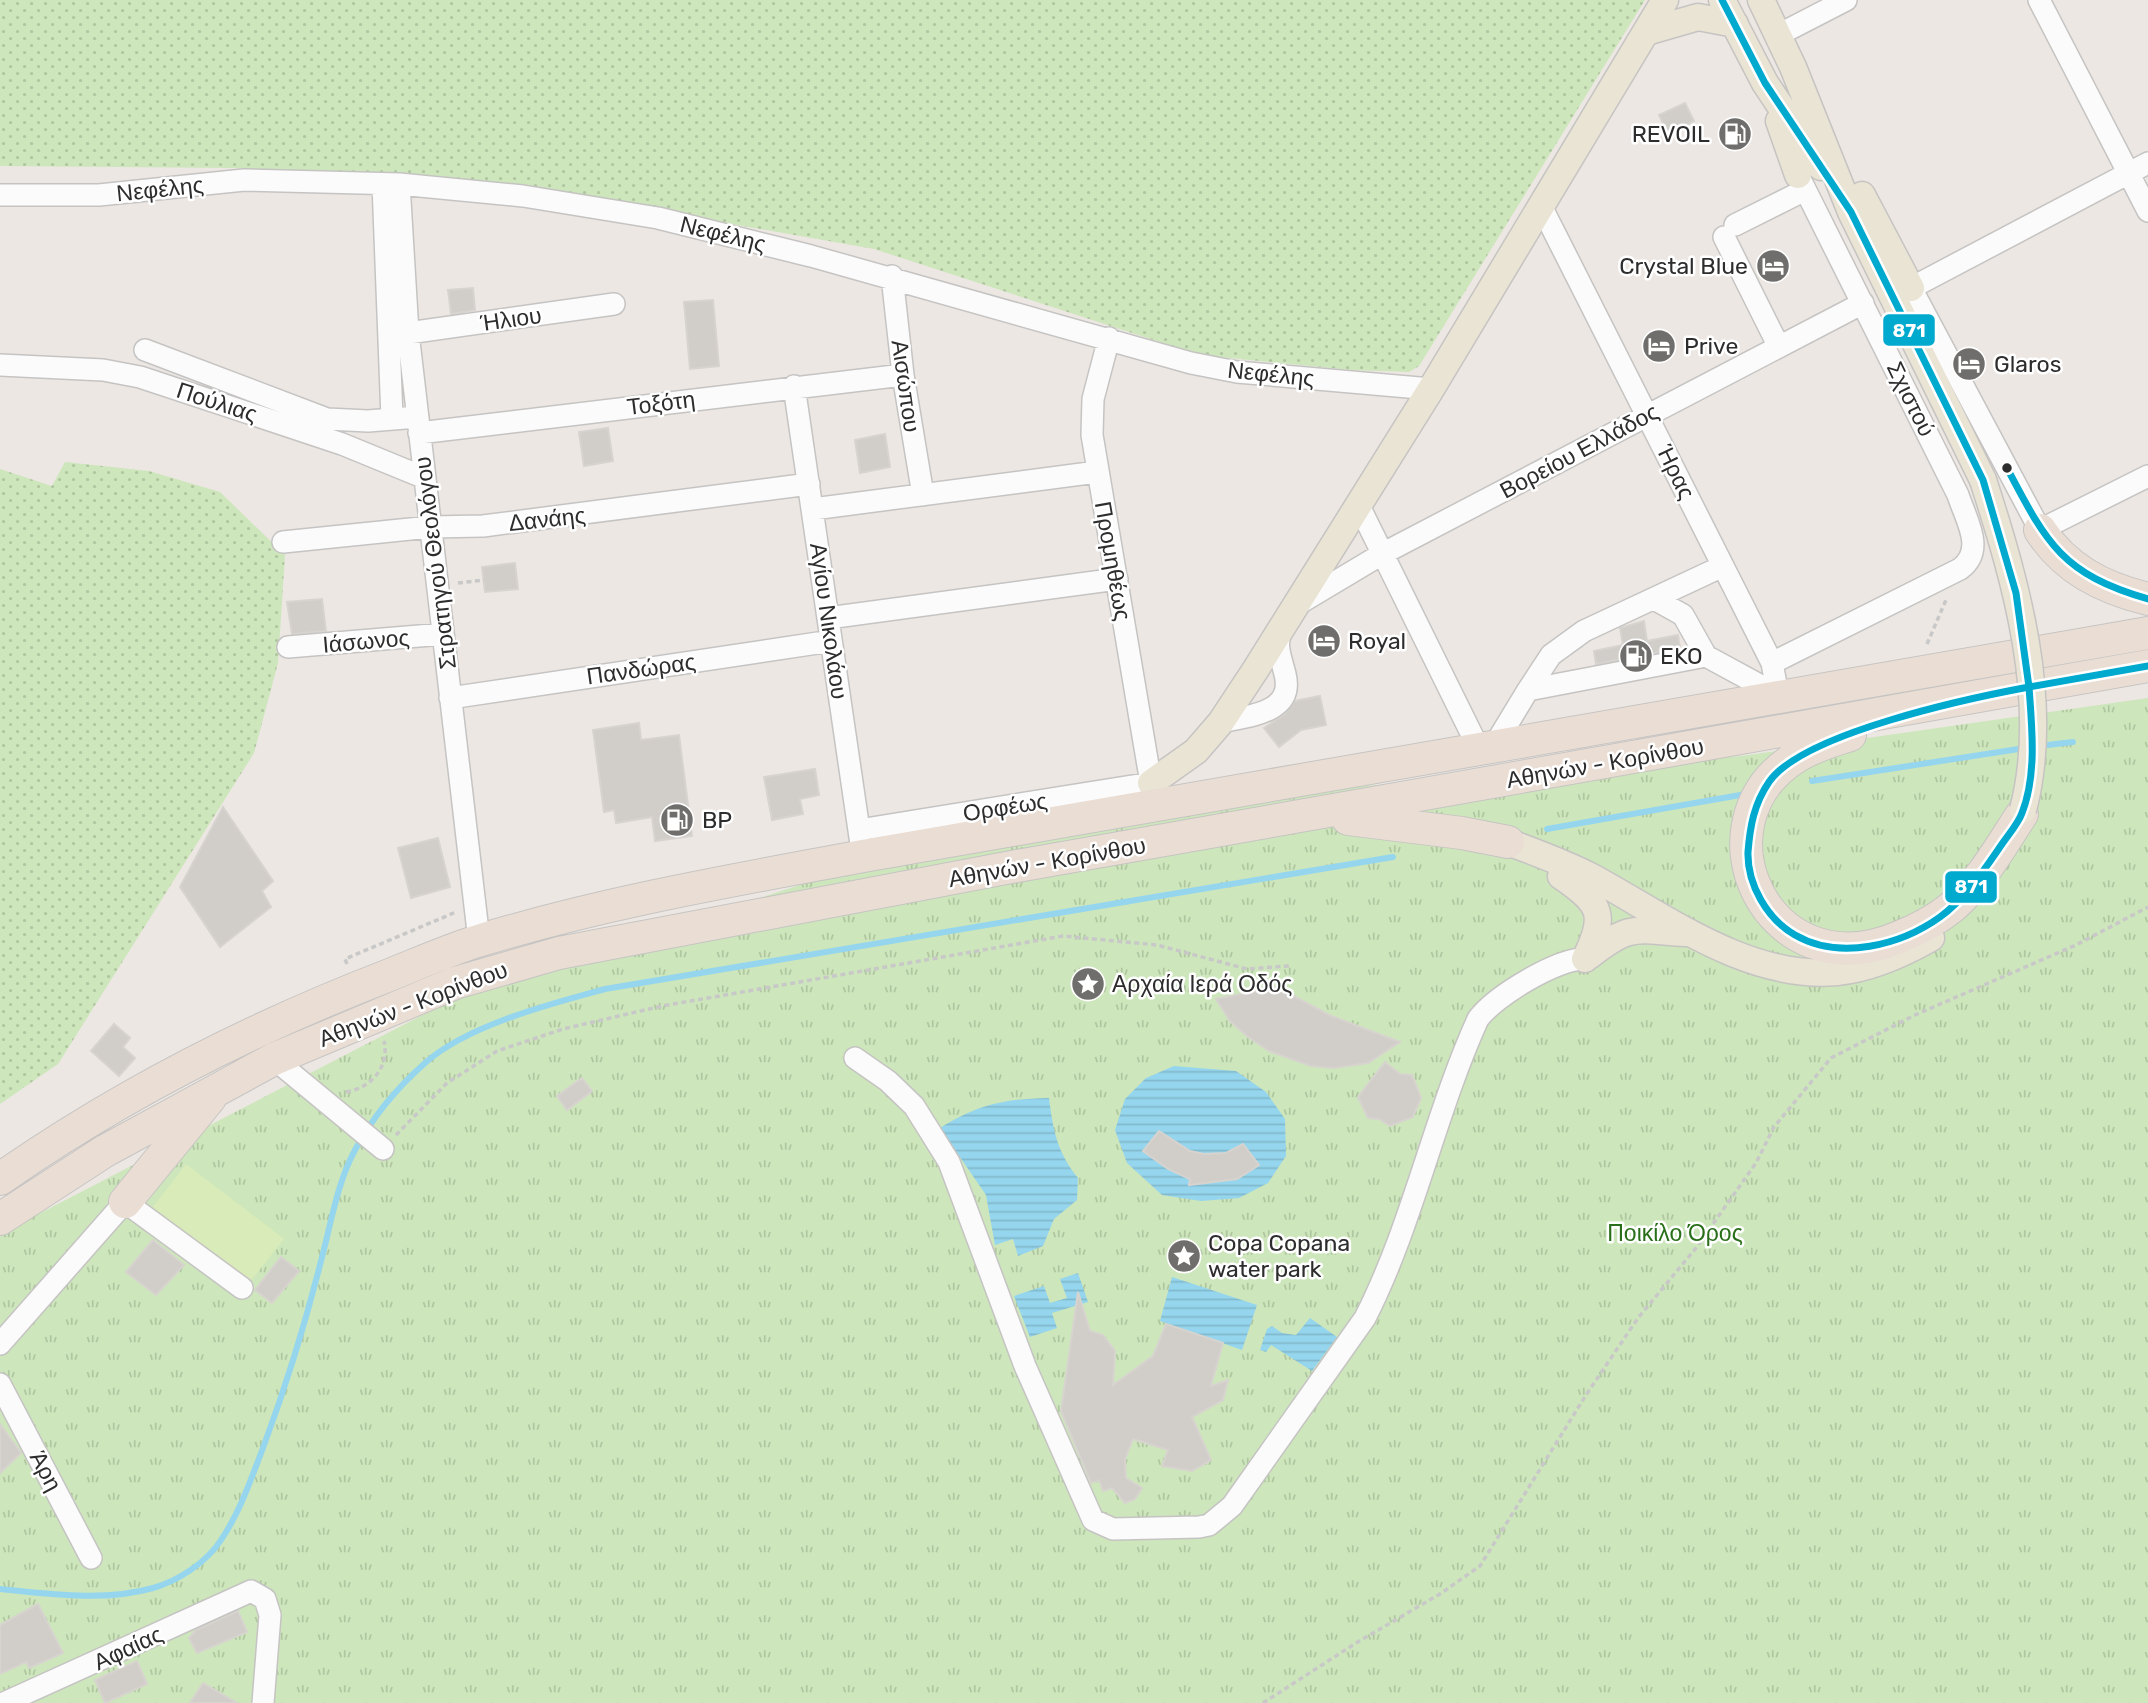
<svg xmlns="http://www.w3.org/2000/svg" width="2148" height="1703" font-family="Rubik,sans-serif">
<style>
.grass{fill:url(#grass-dots)}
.park{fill:url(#park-tufts)}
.pitch{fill:#d8ebb8}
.water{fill:url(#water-rules)}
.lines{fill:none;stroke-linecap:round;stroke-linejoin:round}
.stream{stroke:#95d6ee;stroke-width:6}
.building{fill:#d1cdc9;stroke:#d7d3cf;stroke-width:2}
.minor-casing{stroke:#c5c4c3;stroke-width:24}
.major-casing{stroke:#c6c4c3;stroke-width:29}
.highway-casing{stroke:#c6c4c3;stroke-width:34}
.path{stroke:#c8c8c8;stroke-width:3.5;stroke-dasharray:5 3.5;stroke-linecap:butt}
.minor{stroke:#fcfbfb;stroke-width:21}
.major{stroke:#e9e4d4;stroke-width:26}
.highway{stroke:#eaded4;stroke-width:32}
.major-bridge-casing{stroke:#c6c4c3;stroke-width:29;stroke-linecap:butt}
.major-bridge{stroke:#e9e4d4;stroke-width:26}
.bus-1-casing{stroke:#fff;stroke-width:12}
.bus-1{stroke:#00a9ce;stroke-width:7}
.bus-dot{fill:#2d2d2d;stroke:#fff;stroke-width:2.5}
.labels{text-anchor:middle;stroke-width:5;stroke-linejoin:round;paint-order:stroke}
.poi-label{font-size:23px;fill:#2d2d2d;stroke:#fff;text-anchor:start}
.street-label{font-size:23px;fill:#2d2d2d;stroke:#fff}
.park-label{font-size:23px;fill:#296f19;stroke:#fff}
.line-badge{stroke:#fff;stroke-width:2.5}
.badge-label{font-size:19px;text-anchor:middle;font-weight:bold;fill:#fff}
</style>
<defs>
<pattern id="grass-dots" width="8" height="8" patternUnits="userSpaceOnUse" patternTransform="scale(1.75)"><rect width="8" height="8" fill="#cde6bb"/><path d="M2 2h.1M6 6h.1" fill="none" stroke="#b0c6a1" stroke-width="1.8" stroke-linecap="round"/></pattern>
<pattern id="park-tufts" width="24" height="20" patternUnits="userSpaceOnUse" patternTransform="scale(1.75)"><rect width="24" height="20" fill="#cde6bb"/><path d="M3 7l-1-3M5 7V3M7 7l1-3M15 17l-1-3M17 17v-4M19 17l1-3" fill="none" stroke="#b0c6a1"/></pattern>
<pattern id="water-rules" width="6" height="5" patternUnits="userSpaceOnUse" patternTransform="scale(1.75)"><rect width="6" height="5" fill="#95d6ee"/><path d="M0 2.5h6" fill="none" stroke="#81b8cc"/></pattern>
</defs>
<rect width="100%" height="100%" fill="#ece7e2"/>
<path class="grass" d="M0,0H1645L1419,366L1409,372L1351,370L1200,355L874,249L526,188L235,168L0,166Z
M65,462L149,471L220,492L285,555L278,663L254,753L58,1064L0,1104V469L52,486Z"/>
<path class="park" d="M2148,698V1703H0V1234L463,994L1023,813L1741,756Z"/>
<path class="pitch" d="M186,1164L284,1239L246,1287L149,1212Z"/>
<path class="water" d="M1174,1066L1236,1071L1266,1092L1285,1119L1286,1156L1268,1183L1239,1198L1201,1201L1162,1195L1127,1163L1115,1130L1125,1099L1146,1078Z
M1049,1098C1053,1130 1057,1152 1078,1178L1077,1200L1054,1219L1043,1246L1018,1256L1013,1239L995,1245L986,1195L940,1128C979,1104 1004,1099 1049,1098Z
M1078,1273L1088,1302L1052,1313L1057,1328L1030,1337L1014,1296L1044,1286L1050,1303L1067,1298L1060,1279Z
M1172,1277L1257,1305L1242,1350L1160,1321Z
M1310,1318L1337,1337L1312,1371L1271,1345L1266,1352L1260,1350L1267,1329L1272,1326L1282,1333L1296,1335Z"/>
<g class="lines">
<path class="stream" d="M2039,746L2073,742
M1812,781L2025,748
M1547,829L1746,794
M0,1589C49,1594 104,1602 153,1588C178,1581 207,1562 221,1540C240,1512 251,1479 263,1448C286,1386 305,1325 321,1261C331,1224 337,1183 355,1150C372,1118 398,1087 425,1063C468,1025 550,1004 605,989L1393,857"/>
</g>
<path class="building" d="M1685,103L1694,121L1668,134L1659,115Z
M473,288L475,310L451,314L448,290Z
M713,300L719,366L690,369L684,302Z
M608,428L613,461L584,466L579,432Z
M885,434L890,467L860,473L855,440Z
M515,563L518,589L485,592L482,567Z
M322,599L326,631L292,634L287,602Z
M1644,621L1647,641L1678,635L1680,648L1596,664L1594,651L1623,645L1620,628Z
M1320,696L1326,725L1301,730L1279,747L1264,728L1285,714L1295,701Z
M639,723L641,740L679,735L692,836L655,841L652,817L616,823L614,810L604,812L593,730Z
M815,769L819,795L800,799L803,814L772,820L764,777Z
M223,807L273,881L262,891L271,907L220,947L180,887Z
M438,838L450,887L411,898L398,848Z
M1277,987L1329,1015L1400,1042L1368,1063L1334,1068L1311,1066L1269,1051L1248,1037L1230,1021L1216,999Z
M114,1024L130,1038L123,1047L135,1058L119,1076L91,1051Z
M1385,1062L1400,1074L1412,1075L1421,1098L1413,1117L1390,1126L1379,1119L1368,1118L1358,1097Z
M582,1078L592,1091L567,1110L557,1096Z
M1159,1131L1190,1151L1204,1154L1226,1153L1243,1144L1259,1165L1237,1179L1189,1185L1190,1179L1168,1169L1143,1151Z
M153,1240L184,1265L156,1295L126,1272Z
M281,1257L299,1271L272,1303L255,1290Z
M1078,1292L1090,1331L1103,1335L1115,1351L1113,1385L1153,1356L1166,1324L1223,1343L1211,1386L1228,1380L1223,1400L1192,1417L1211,1460L1192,1471L1162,1466L1168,1450L1133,1439L1125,1459L1126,1478L1142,1488L1135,1499L1125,1503L1112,1488L1103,1491L1099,1480L1091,1483L1061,1411Z
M0,1424L21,1453L0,1473Z
M38,1604L63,1653L29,1668L26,1662L0,1674V1625Z
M238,1611L247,1632L197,1653L189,1638L196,1630Z
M137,1661L147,1684L105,1703L95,1680Z
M203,1683L237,1703H190Z"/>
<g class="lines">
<g class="minor-casing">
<path id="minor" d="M2039,0L2148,211
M1778,35L1846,0
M2148,163L1911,288L2040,530L2148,476
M383,184L392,418
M399,184L408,333L479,940
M0,195H99L244,180L399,184L523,196L658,218L811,256L1191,363L1237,372L1431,389
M1541,206L1772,663
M1735,225L1805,190
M1724,237L1779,347
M892,276L903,375L923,495
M408,333L614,304
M145,350L327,419L368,421L418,417
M0,365L103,370L140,377L342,444L425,478
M794,386L861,844
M419,433L903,375
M1359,506L1479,749
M813,509L1097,472
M283,542L430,527L483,526L809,484
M1656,600L1683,615L1706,656L1778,695
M1300,603L1382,554L1863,303
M828,618L1117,579
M288,647L443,634
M1528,690L1551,655L1584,631L1723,566
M1778,695L1772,663L1960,569C1986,550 1966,520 1958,495L1798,175
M450,698L831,641
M1221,722C1246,716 1295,714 1285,674C1281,657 1276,649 1280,632
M1494,746L1528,690L1706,656
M859,830L1151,783L1092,435L1093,399L1109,338
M855,1058L888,1081L914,1106L949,1162L1025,1366L1093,1520L1113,1529L1199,1527L1209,1525L1232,1506L1365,1318C1413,1224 1434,1116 1478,1019C1495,996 1558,958 1585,959
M274,1059L383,1149
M0,1344L125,1202L242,1288
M0,1384L91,1558
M4,1703L251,1591L265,1599L270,1615L263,1703"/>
</g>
<g class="major-casing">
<path id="major" d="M1722,0L1765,83L1821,167
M1761,0L1793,67L1851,212L1983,480
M1646,32L1698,17L1735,24
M1779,121L1798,175
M1862,195L1911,288
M1151,783L1196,751L1221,722L1256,669L1431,389L1665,0
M1508,842C1537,853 1565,863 1592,877C1666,917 1748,980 1837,972C1870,969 1903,954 1931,938
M1561,876C1602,904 1607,915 1585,959
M1589,956C1631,923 1635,930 1685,933"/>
</g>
<g class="highway-casing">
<path id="highway" d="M2040,530C2065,569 2103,588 2148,599
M1850,735C1832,741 1813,746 1796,757C1690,823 1767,992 1897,938C1917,930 1935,921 1952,907C1981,882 2001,846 2022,814
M1348,819L1462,833L1508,842
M0,1179C122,1094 254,1027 392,974C422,962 451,949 481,940C606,902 735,880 863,856L2148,633
M125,1202L210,1098
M0,1219L105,1151L274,1059L455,983L559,953L1017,866L2148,666"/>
</g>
<path class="path" d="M458,583L484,580
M1927,644L1946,600
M347,964L345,959L456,912
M346,1092C371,1088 390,1067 384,1041
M396,1135L447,1083L497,1051L563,1029L662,1006L1063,936L1157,945L1247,969L1289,966
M1263,1703L1356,1643L1440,1594L1480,1566L1586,1395L1638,1318L1696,1248L1756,1163L1774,1127L1831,1058L1915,1015L2076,945L2148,907"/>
<use href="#minor" class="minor"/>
<use href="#major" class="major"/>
<use href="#highway" class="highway"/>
<g class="major-bridge-casing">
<path id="major-bridge" d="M1983,480C2016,582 2051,702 2023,810"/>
</g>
<use href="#major-bridge" class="major-bridge"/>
<g class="bus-1-casing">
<path id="bus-1" d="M1722,0L1765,83L1851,212L1983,480L2016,593L2029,687
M2007,468C2047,544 2062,574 2148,599
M2029,687C2032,728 2037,775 2022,813C2018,824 2008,835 2002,844C1984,870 1966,898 1940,917C1901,945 1840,961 1795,935C1767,919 1747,884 1748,852C1750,826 1754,804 1769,782C1803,733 1970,698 2029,687Z
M2029,687L2148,666"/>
</g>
<use href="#bus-1" class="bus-1"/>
</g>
<defs>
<g id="fuel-disc" transform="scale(1.75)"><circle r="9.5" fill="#706e6c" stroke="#fff"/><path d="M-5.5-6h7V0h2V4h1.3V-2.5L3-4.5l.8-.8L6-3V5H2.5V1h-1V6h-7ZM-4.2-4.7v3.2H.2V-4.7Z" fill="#fff"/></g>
<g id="hotel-disc" transform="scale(1.75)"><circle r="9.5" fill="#706e6c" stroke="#fff"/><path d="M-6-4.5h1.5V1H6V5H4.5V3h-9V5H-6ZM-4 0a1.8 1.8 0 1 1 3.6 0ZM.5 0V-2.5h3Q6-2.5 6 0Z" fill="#fff"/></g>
<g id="sight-disc" transform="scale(1.75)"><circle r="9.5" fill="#706e6c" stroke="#fff"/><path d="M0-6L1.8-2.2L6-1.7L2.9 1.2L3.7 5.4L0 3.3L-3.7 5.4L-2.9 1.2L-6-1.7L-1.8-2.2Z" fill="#fff"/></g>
</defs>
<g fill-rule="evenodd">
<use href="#fuel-disc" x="1735" y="134"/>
<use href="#hotel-disc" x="1773" y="266"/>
<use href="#hotel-disc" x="1659" y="346"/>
<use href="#hotel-disc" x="1969" y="364"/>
<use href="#hotel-disc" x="1324" y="641"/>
<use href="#fuel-disc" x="1636" y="656"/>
<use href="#fuel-disc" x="677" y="820"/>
<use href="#sight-disc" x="1088" y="984"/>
<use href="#sight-disc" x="1184" y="1256"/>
</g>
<circle class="bus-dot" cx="2007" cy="468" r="6"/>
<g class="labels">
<g class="poi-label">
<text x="1710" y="142" text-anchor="end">REVOIL</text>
<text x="1748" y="274" text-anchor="end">Crystal Blue</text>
<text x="1684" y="354">Prive</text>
<text x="1994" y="372">Glaros</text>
<text x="1348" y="649">Royal</text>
<text x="1660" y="664">EKO</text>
<text x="702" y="828">BP</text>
<text x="1112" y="992">Αρχαία Ιερά Οδός</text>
<text x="1208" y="1251">Copa Copana<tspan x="1208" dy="26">water park</tspan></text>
</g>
<g class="street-label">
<text transform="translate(160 189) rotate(-6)" y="8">Νεφέλης</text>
<text transform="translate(723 234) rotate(14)" y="8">Νεφέλης</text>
<text transform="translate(511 319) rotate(-8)" y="8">Ήλιου</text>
<text transform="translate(1271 374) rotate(6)" y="8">Νεφέλης</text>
<text transform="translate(906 386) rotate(82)" y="8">Αισώπου</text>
<text transform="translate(1911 399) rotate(64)" y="8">Σχιστού</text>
<text transform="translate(217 402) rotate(18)" y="8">Πούλιας</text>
<text transform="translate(661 403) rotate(-7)" y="8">Τοξότη</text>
<text transform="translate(1579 451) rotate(-28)" y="8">Βορείου Ελλάδος</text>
<text transform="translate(1676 472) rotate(64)" y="8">Ήρας</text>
<text transform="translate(547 519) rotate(-6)" y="8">Δανάης</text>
<text transform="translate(1113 561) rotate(80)" y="8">Προμηθέως</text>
<text transform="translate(435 563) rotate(-97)" y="8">Στρατηγού Θεολόγου</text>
<text transform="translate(829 621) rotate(82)" y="8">Αγίου Νικολάου</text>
<text transform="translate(366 641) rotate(-5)" y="8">Ιάσωνος</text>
<text transform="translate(641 669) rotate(-8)" y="8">Πανδώρας</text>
<text transform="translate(1605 763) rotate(-10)" y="8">Αθηνών - Κορίνθου</text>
<text transform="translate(1005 807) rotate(-9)" y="8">Ορφέως</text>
<text transform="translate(1047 862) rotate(-10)" y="8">Αθηνών - Κορίνθου</text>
<text transform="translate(413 1004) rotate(-21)" y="8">Αθηνών - Κορίνθου</text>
<text transform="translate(46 1471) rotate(62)" y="8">Άρη</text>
<text transform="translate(128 1648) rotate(-25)" y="8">Αφαίας</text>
</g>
<g class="park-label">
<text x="1675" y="1241">Ποικίλο Όρος</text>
</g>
</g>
<g class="line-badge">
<rect x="1882" y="313" width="54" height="34" rx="7" fill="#00a9ce"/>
<rect x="1944" y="870" width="54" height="34" rx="7" fill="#00a9ce"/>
</g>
<g class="badge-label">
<text x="1909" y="337">871</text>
<text x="1971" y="893">871</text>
</g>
</svg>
